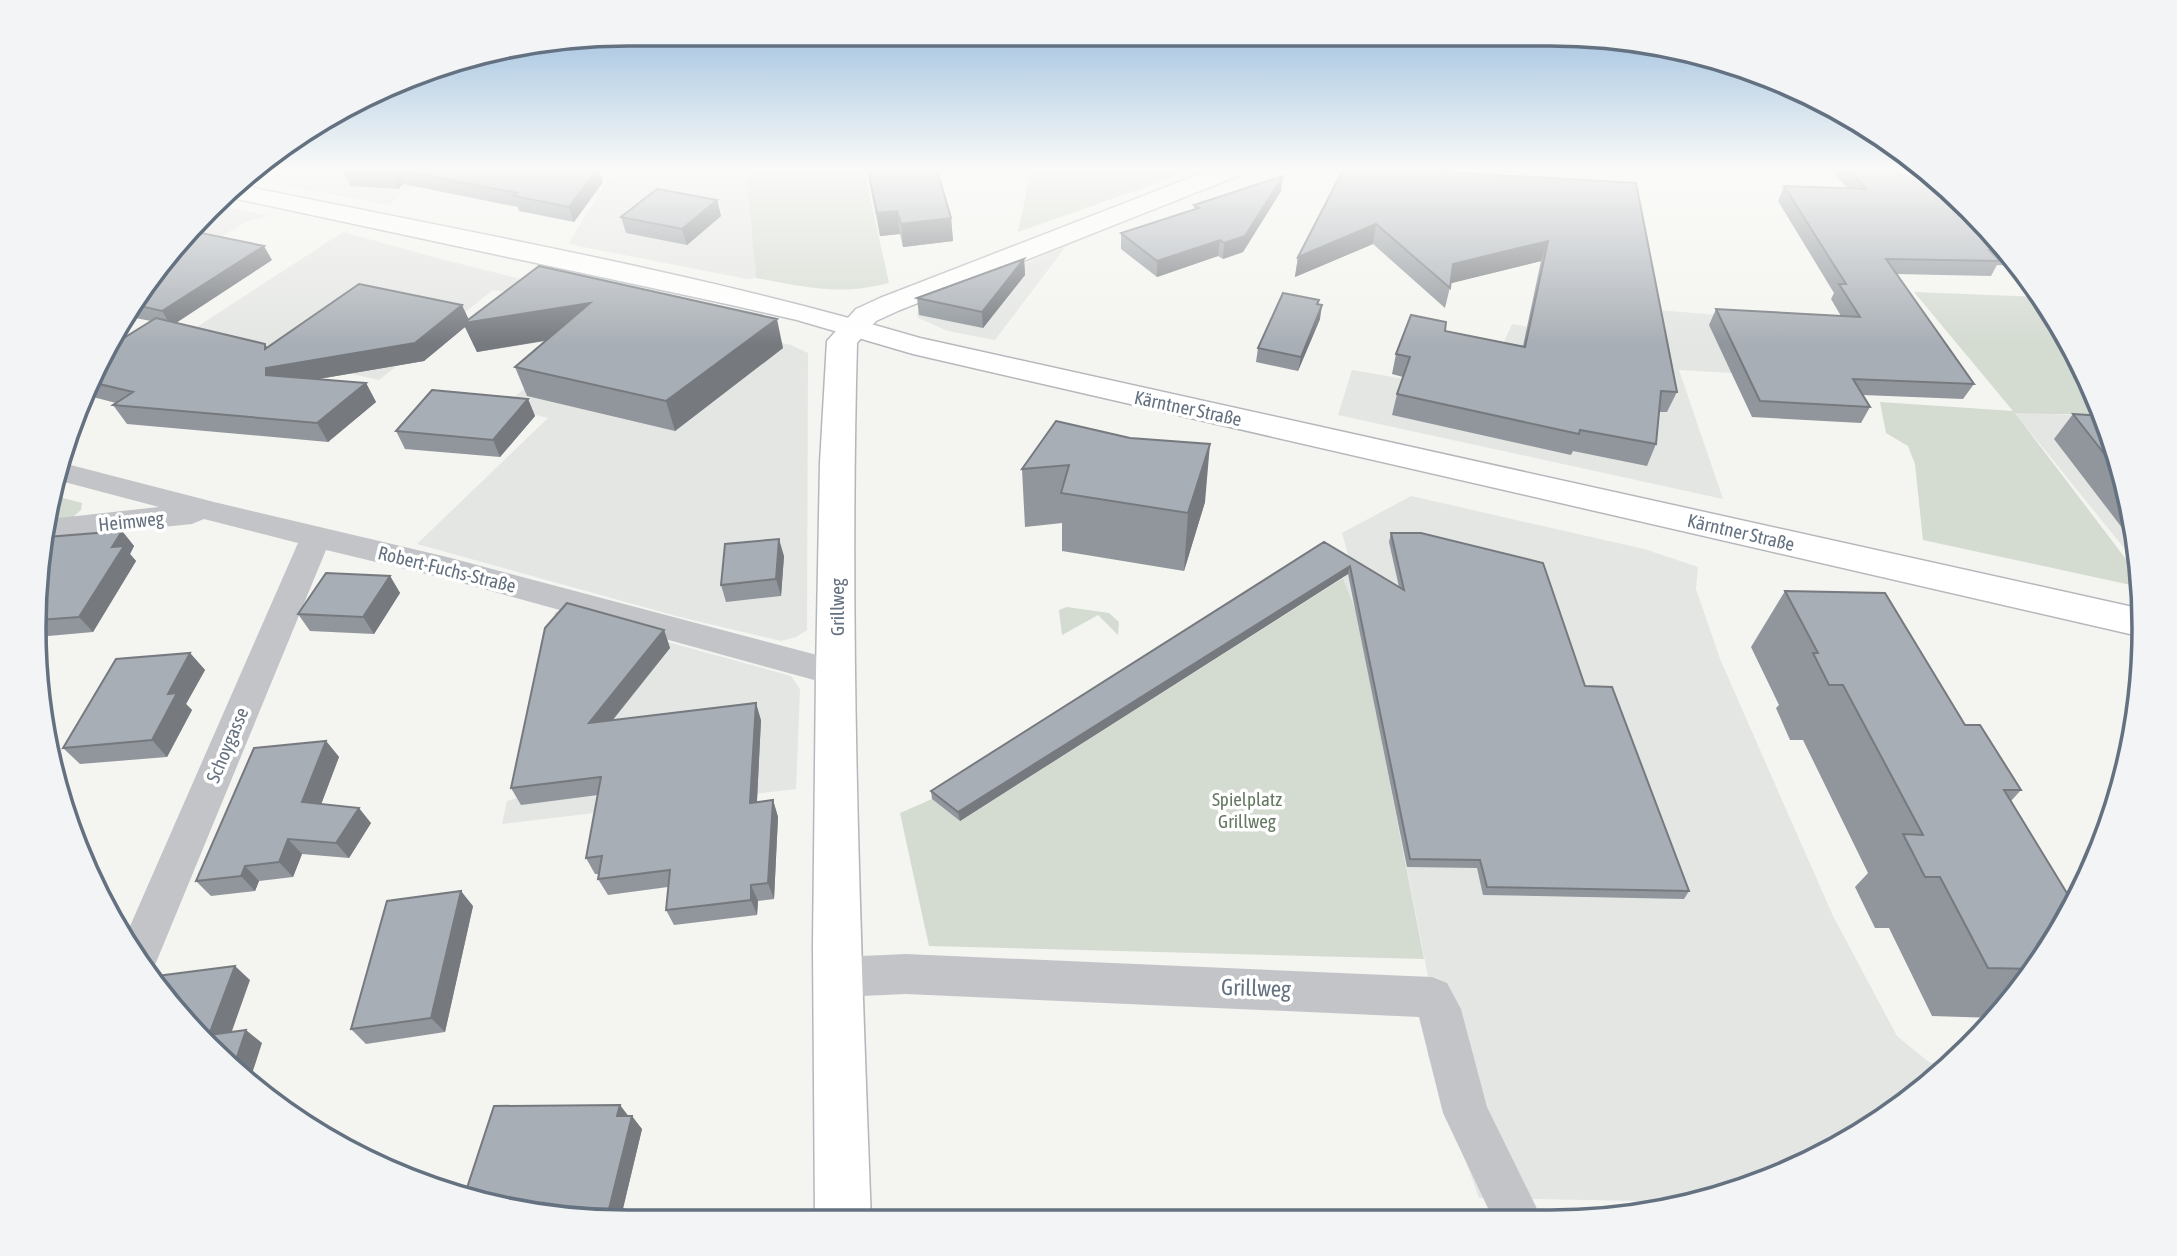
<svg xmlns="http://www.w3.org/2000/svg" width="2177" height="1256" font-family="'Asap Condensed',sans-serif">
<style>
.built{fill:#e4e6e4}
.green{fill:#d4dbd1}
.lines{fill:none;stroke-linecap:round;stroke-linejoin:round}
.secondary-casing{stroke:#b4b8bc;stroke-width:3}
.primary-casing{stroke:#b5b8bc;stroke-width:3}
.street{fill:#c2c4c8;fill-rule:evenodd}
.secondary{fill:#fff;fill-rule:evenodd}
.primary{fill:#fff;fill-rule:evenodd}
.wall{fill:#90969c}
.shaded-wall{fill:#767a7f}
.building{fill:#a8aeb5;stroke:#767a7f;stroke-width:2}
.labels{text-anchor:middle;stroke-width:7;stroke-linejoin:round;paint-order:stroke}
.street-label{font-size:19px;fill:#647181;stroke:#fff}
.park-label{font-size:19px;fill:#657862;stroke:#fff}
.near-street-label{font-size:23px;fill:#647181;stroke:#fff}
.rim{fill:none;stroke:#647181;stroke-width:3.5}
</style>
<rect width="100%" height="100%" fill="#f4f4f0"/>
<path class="built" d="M253,170H432L388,205L260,181V175L251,173Z
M614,170H746L756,278L747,279L568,244Z
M220,206L270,216L245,222L192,255L158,271Z
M343,232L445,260L533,282L512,293L493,290L379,380L183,336Z
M1066,246L995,340L948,331L918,318L917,313L920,308Z
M1584,304L1803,322L1834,379L1679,370L1723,499L1338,415L1352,370L1452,387L1499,353L1512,324L1584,337Z
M617,308L791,345L808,353L807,630L796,637L781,641L676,616L417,544L548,418L503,407Z
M2014,412L2104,417L2132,512L2137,564Z
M1411,496L1644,549L1698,567L1696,589L1720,659L1833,916L1897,1036L1930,1063L1949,1064L1847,1143L1740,1191L1687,1202L1479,1198L1428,1055L1432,997L1357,614L1343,578L1352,569L1342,533Z
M555,611L791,676L800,689L796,789L502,824L507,801L517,798Z"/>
<path class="green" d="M746,170H864L889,283C839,296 805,287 756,278Z
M1031,170H1194L1018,232Z
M1914,292L2043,297L2098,400L2103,415L2015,413L2138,575L2140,587L1923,540L1915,464L1908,446L1886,433L1880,402L2013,411Z
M52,495L82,503L81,510L73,517L49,522Z
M1343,578L1357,614L1424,959L929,946L900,813L932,799L960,821Z
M1067,607L1109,613L1119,622L1118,635L1098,615L1062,635L1059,610Z"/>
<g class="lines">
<g class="secondary-casing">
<path id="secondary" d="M1210,170H1243L1240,175L900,310L876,321L857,343C849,635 860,928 871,1221H815L813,946L816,673L820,463L827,341L856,309L880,298Z"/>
</g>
<g class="primary-casing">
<path id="primary" d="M239,185C467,232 697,272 920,338L2142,609L2143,637L913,354L797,320L727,304L228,197Z"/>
</g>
<path class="street" d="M59,462L214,502L447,557L836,660L848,664L853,673L848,682L836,686L447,579L326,550L160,953L154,967L149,968L127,933L298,543L204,519L192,524L47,539L49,519L159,507L53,479Z
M906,954L1432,977L1447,983L1461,1009L1487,1107L1543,1221H1494L1443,1113L1419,1017L906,994L839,997L824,991L818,977L824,963L839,957Z"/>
<use href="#secondary" class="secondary"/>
<use href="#primary" class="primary"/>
</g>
<path class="wall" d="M345,170H599L603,182L574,222L519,211L518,207L403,184L398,189L350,186L343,171Z
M867,170L951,218L953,241L903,247L900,234L880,236Z
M1343,170H1448L1443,171L1636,183L1677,392L1667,412H1659L1656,444L1647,466L1573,451L1571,455L1392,415L1397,394L1403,377L1392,374L1396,354L1445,331L1523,346L1541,261L1451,283L1445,308L1373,244L1295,277L1298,257Z
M1831,170H1923L1969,207L2017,266L1997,265L1991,276L1896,274L1974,384L1963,399L1863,395L1870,407L1861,423L1752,417L1709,325L1716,309L1841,316L1831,299L1834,293L1778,201L1784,186L1847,188Z
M1283,176L1281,191L1243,252L1223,259L1218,256L1157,277L1121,249V233L1194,209V205Z
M717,200L721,216L687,245L626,233L621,217Z
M1024,259L1025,275L983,328L919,315L917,298Z
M272,260L176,323L265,344L267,348L469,320L783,348L675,431L527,396L515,367L545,341L477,352L465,327L424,361L319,379L366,383L376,402L328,442L127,424L113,405L116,403L89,396L111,346L151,321L125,316L134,297Z
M1319,300L1318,305L1320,319L1298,371L1256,362L1258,348Z
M528,399L535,416L500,457L405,449L396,431Z
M2073,414L2103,416L2132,512L2136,546L2054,439Z
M1056,421L1205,502L1184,571L1062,551V523L1025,527L1022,469Z
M122,531L134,546L130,554L136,561L93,632L37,637L47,537Z
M1391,533L1585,686L1689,891L1684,899L1483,895L1477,868L1407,867L1348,574L960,821L932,799L931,791L1324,542L1399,587L1389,542Z
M784,556L781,596L726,602L721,585Z
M390,576L400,593L374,634L310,631L298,614Z
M1785,591L1965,725L2021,790L2011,801L2044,958L1995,1018L1932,1016L1889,928H1875L1855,887L1868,873L1803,740H1790L1776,708L1779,705L1751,647Z
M664,630L670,648L613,720H761L757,802L773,800L778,817L774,899L758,901L757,915L674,925L666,910L668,887L608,895L598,879L599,874H595L586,858L598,795L521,805L511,788Z
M190,653L205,670L186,704L192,710L167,757L80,764L63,748Z
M326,741L339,757L321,804L371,823L349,858L302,854L293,877L259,881L255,891L211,896L196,881Z
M473,906L445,1032L366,1044L351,1029Z
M628,1116L642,1129L620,1221H588L464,1197Z"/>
<path class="shaded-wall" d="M397,170L403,184L398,189L392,174Z
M597,170H599L603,182L574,222L569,207Z
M1398,170H1448L1394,188Z
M1283,176L1281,191L1243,252L1223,259L1224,243Z
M717,200L721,216L687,245L682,229Z
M897,211L900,234L880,236L877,213Z
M951,218L953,241L903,247L901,224Z
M1376,224L1373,244L1295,277L1298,257Z
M200,226L203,231L187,241Z
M1220,240L1218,256L1157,277V261Z
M1548,241L1541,261L1448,284L1453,264Z
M264,246L272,260L171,326L162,311Z
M1024,259L1025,275L983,328L982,312Z
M590,303L600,331L477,352L465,327L424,361L277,386L266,375L265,344L276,362L462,305L470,322Z
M1322,305L1320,319L1298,371L1301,357Z
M777,319L783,348L675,431L666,401Z
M366,383L376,402L328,442L317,423Z
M528,399L535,416L500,457L493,440Z
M1210,444L1205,502L1184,571L1188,513Z
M122,531L134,546L130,554L136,561L93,632L79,617L112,547Z
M779,539L784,556L781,596L776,579Z
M1350,566L1348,574L960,821L958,812Z
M390,576L400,593L374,634L363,617Z
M664,630L670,648L597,739L589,723Z
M190,653L205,670L186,704L192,710L167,757L152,740L168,694Z
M756,703L761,720L756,819L750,803Z
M326,741L339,757L316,818L302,802Z
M773,800L778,817L774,899L768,883Z
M359,808L371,823L349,858L336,843Z
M288,839L302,854L293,877L279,862Z
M245,866L259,881L255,891L241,876Z
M751,885L758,901L757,915L751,900Z
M461,891L473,906L445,1032L431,1018Z
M235,966L250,980L226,1048L209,1035Z
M246,1030L262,1043L250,1080L234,1066Z
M620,1105L630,1118L617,1116Z
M632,1116L642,1129L620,1221L609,1209Z"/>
<path class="building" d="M345,170H397L392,174L343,171Z
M397,170H597L569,207L514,196L517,193Z
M868,170H937L951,218L901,224L897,211L877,213Z
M1343,170H1411L1636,183L1677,392L1661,391L1656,444L1580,430L1579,434L1397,394L1410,357L1396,354L1411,315L1446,322L1445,331L1525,347L1548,241L1453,264L1450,288L1376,224L1298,257Z
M1850,170H1923L1969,207L2004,250H1989L2000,261L1886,259L1974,384L1853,379L1870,407L1760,401L1716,309L1860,317L1839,284H1846L1784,186L1866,189Z
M1283,176L1245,236L1224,243L1220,240L1157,261L1121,233L1199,208L1194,205Z
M657,189L717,200L682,229L621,217Z
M201,233L264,246L162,311L131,304L134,297L184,244Z
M1024,259L982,312L917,298Z
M539,266L777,319L666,401L515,367L590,303L464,323Z
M359,284L462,305L415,343L266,368V375L366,383L317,423L113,405L133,392L95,383L111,346L156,318L265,344V349Z
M1283,293L1319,300L1317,304L1322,305L1301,357L1258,348Z
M432,390L528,399L493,440L396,431Z
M2073,414L2103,416L2121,475Z
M1056,421L1130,438L1210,444L1188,513L1061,493L1069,465L1022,469Z
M122,531L112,547L124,546L79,617L39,620L47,537Z
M1391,533H1421L1543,563L1585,686L1612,687L1689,891L1487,887L1480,860L1410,859L1350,566L958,812L931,791L1324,542L1404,590Z
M779,539L776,579L721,585L725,544Z
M326,573L390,576L363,617L298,614Z
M1785,591L1885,593L1965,725H1980L2021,790H2004L2073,903L2044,958L2035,969L1988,968L1940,877H1925L1903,834L1923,835L1843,685H1829L1813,653H1818Z
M567,603L664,630L589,723L756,703L750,803L773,800L768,883L751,885V900L666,910L670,870L598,879L602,856L586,858L601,777L511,788L545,628Z
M190,653L168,694L177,693L152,740L63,748L116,659Z
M326,741L302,802L359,808L336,843L288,839L279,862L245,866L241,876L196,881L254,748Z
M461,891L431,1018L351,1029L387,901Z
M235,966L209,1035L246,1030L234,1066L181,1020L155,979L157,976Z
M620,1105L617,1116H632L609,1209L533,1210L464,1197L494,1106Z"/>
<linearGradient id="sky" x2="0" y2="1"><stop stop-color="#95badc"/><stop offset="0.49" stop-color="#fafaf8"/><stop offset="1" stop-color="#fafaf8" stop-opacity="0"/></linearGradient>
<rect width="2177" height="345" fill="url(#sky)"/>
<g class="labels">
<g class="street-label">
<text transform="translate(1188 408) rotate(12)" y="7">Kärntner Straße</text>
<text transform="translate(131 521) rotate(-6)" y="7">Heimweg</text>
<text transform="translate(1741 532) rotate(13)" y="7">Kärntner Straße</text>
<text transform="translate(447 569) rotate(14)" y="7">Robert-Fuchs-Straße</text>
<text transform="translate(837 607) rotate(-90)" y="7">Grillweg</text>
<text transform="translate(227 745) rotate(-67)" y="7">Schoygasse</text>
</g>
<g class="park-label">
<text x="1247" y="806">Spielplatz<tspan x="1247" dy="22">Grillweg</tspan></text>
</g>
<g class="near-street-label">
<text transform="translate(1256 988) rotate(2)" y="8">Grillweg</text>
</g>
</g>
<path d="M0 0H2177V1256H0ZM628 46H1550A582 582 0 0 1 2132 628V628A582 582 0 0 1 1550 1210H628A582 582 0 0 1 46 628V628A582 582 0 0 1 628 46Z" fill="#f3f4f5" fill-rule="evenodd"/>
<path class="rim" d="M628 46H1550A582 582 0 0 1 2132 628V628A582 582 0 0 1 1550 1210H628A582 582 0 0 1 46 628V628A582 582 0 0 1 628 46Z"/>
</svg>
